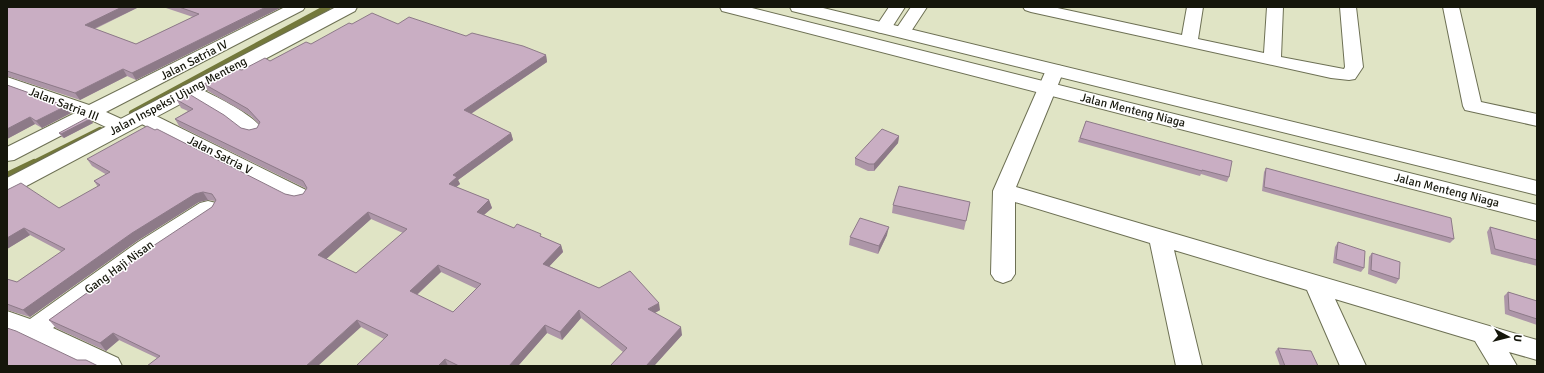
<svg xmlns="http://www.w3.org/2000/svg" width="1544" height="373" font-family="Signika,sans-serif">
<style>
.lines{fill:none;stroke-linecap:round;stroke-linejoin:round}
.stream-far1{stroke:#73783b;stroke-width:6}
.stream{stroke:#73783b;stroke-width:8}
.street-casing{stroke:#6d7054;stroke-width:2}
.secondary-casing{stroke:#6d7054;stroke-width:2}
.street{fill:#fff;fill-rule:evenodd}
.secondary{fill:#fff;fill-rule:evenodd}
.wall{fill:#ad96a8;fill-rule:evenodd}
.shaded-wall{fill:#8d7a88}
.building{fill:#c9aec3;stroke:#8d7a88;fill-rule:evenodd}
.labels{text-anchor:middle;stroke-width:3;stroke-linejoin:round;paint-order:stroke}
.street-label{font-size:12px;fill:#15160b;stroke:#fff}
</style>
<rect width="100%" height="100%" fill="#e0e4c5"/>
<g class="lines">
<path class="stream-far1" d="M132,113L328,7
M32,164L100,130"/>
<path class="stream" d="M7,176L34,163"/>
<g class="street-casing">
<path id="street" d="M285,7H305L303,10L106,112L128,122L131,126L128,130C115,134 103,125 91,120L14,160L7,161V147L75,113L7,88V77L89,105Z
M889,7H905L889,32L883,33L877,32L875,28Z
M911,7H927L908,36L902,37L896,36L894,32Z
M1023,7H1053L1182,35L1187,7H1203L1198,39L1264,53L1267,7H1283L1281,57L1344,69L1345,67L1340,7H1356L1363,67L1355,79L1349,80L1331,78L1031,12L1025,10Z
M1443,7H1459L1481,102L1537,114V126L1465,110L1463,106Z
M1055,65L1061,66L1064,70L1016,187L1537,340V360L1509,352L1517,366H1490L1475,341L1335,299L1366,366H1340L1307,290L1174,250L1202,366H1176L1150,243L1015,202V274L1011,280L1003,283L995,280L991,274L993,191L1046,70L1049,66Z
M189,85L195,86C214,96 252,113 263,130L260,134L253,136L246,134L229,121L183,94L180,90L183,86Z
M141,110L148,112L306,190L309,195L306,200L298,202L290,200L134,120L131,116L134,112Z
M208,201L216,203L219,208L216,213L154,254L53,328L118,358L122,366H84L24,337L7,331V311L30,319L138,242L200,203Z"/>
</g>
<g class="secondary-casing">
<path id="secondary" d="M336,7H357L355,11L15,192L7,194V178Z
M720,7H748L1537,205V221L722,11Z
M790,7H819L1537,181V195L792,11Z"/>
</g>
<use href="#street" class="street"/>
<use href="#secondary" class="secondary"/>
</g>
<path class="wall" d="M7,7H139L95,29L136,44L193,17L163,7H282L136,80L127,76L80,100L7,76Z
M352,24H398L466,36L546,55L547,62L471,114L511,133L513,140L458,180L460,184L456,187L489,200L492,208L484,215L514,228L542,237L561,245L563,252L549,266L599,288L660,310L655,313L682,335L654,366H610L623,352L581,318L562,340L547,333L518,366H356L384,339L361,327L157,358L119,340L106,351L56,328L49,320L212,207L215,201L208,200L199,202L137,241L30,317L7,310V279L17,282L62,252L30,235L7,249V190L59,208L98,187L94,181L107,175L92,166L87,159L285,194L294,196L303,194L307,189L179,126L175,119L188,111L181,108L177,100L241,128L249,130L257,128L259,124L251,116L208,91L204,84L229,74L270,61L311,44ZM371,219L403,233L356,273L326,259ZM441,272L477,289L453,312L417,295Z
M7,85L66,106L71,113L42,128L35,124L7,139Z
M90,119L93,123L64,138L62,137L59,133Z
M1086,121L1229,177L1227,182L1201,174L1200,176L1078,142Z
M899,136L898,143L874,171H868L855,165V158Z
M1266,168L1454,239L1450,243L1262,191L1264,172Z
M970,202L964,230L892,213L893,205Z
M1490,227L1537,240V266L1491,254L1487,232Z
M887,235L878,254L849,245L850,237Z
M1338,242L1364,268L1361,272L1333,263L1335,247Z
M1372,253L1399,279L1396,284L1368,274L1369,257Z
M1508,292L1537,301V325L1505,314L1504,296Z
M1278,348L1318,366H1280L1275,352Z"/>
<path class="shaded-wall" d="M122,7H139L89,31L85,25Z
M266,7H282L136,80L132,73Z
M546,55L547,62L466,117L464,110Z
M123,69L127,76L80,100L75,93Z
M66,106L71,113L42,128L36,121Z
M30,117L35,124L7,139V129Z
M90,119L93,123L64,138L61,134Z
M511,133L513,140L458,180L460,184L451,191L449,184L453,175Z
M899,136L898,143L874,171V164Z
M203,192L208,200L199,202L137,241L30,317L23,310L132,233L195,194Z
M489,200L492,208L479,219L477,212Z
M368,212L371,219L322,263L318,255Z
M889,227L887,235L878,254L879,246Z
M24,228L30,235L7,249V238Z
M561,245L563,252L545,271L543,264Z
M438,265L441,272L413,298L410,291Z
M659,303L660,310L649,316L648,309Z
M579,310L581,318L562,340L560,332Z
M357,320L361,327L318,366H306Z
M545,325L547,333L518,366H509Z
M681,327L682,335L654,366H646Z
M113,333L119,340L106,351L100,343Z
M445,359L448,366H438Z"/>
<path class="building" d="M7,7H122L85,25L136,44L199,14L179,7H266L132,73L123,69L75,93L7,71Z
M372,13L398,24L409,17L466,36L472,33L523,46L546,55L464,110L511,133L453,175L457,177L449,184L489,200L477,212L514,228L517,224L541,234L540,236L561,245L543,264L599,288L630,271L659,303L648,309L681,327L646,366H610L627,348L579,310L560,332L545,325L509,366H459L445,359L438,366H356L388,335L357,320L306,366H147L160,356L113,333L100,343L49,320L150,248L212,207L216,200L212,194L203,192L195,194L132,233L23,310L7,304V279L17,282L65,249L24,228L7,238V190L21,183L59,208L100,185L94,181L110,172L87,159L147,126L155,130L157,129L285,194L294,196L303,194L307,188L303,181L175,119L193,109L177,100L189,94L224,115L241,128L249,130L257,128L260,122L248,109L204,84L225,73L229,74L235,69L242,70L265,58L270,61L306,42L311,44L349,23L352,24ZM368,212L407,229L356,273L318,255ZM438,265L481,284L453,312L410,291Z
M7,85L66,106L36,121L30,117L7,129Z
M87,118L90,119L61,134L59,133Z
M1086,121L1232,161L1229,177L1202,170V171L1080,138Z
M882,129L899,136L874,164H869L855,158Z
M1266,168L1451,218L1454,239L1264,187Z
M899,186L970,202L966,221L893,205Z
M860,218L889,227L879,246L850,237Z
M1490,227L1537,240V260L1495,249Z
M1338,242L1365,251L1364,268L1336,259Z
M1372,253L1400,262L1399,279L1371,270Z
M1508,292L1537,301V319L1509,310Z
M7,328L16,331L77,360H86L98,366H7Z
M1278,348L1311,351L1318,366H1285Z"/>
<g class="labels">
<g class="street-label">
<text transform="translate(194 60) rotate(-27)" y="4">Jalan Satria IV</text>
<text transform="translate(178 96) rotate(-28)" y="4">Jalan Inspeksi Ujung Menteng</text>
<text transform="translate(64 104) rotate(21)" y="4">Jalan Satria III</text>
<text transform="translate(1133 110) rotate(14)" y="4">Jalan Menteng Niaga</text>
<text transform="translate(220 155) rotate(27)" y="4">Jalan Satria V</text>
<text transform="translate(1447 190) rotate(14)" y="4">Jalan Menteng Niaga</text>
<text transform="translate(119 267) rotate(-36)" y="4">Gang Haji Nisan</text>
</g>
</g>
<rect width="1544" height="373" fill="none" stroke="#15160b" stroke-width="16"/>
<g transform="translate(1508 337) rotate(97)" stroke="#ffffff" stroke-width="3" paint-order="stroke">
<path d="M0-3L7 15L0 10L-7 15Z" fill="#15160b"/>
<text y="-6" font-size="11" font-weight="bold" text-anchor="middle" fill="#15160b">U</text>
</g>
</svg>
